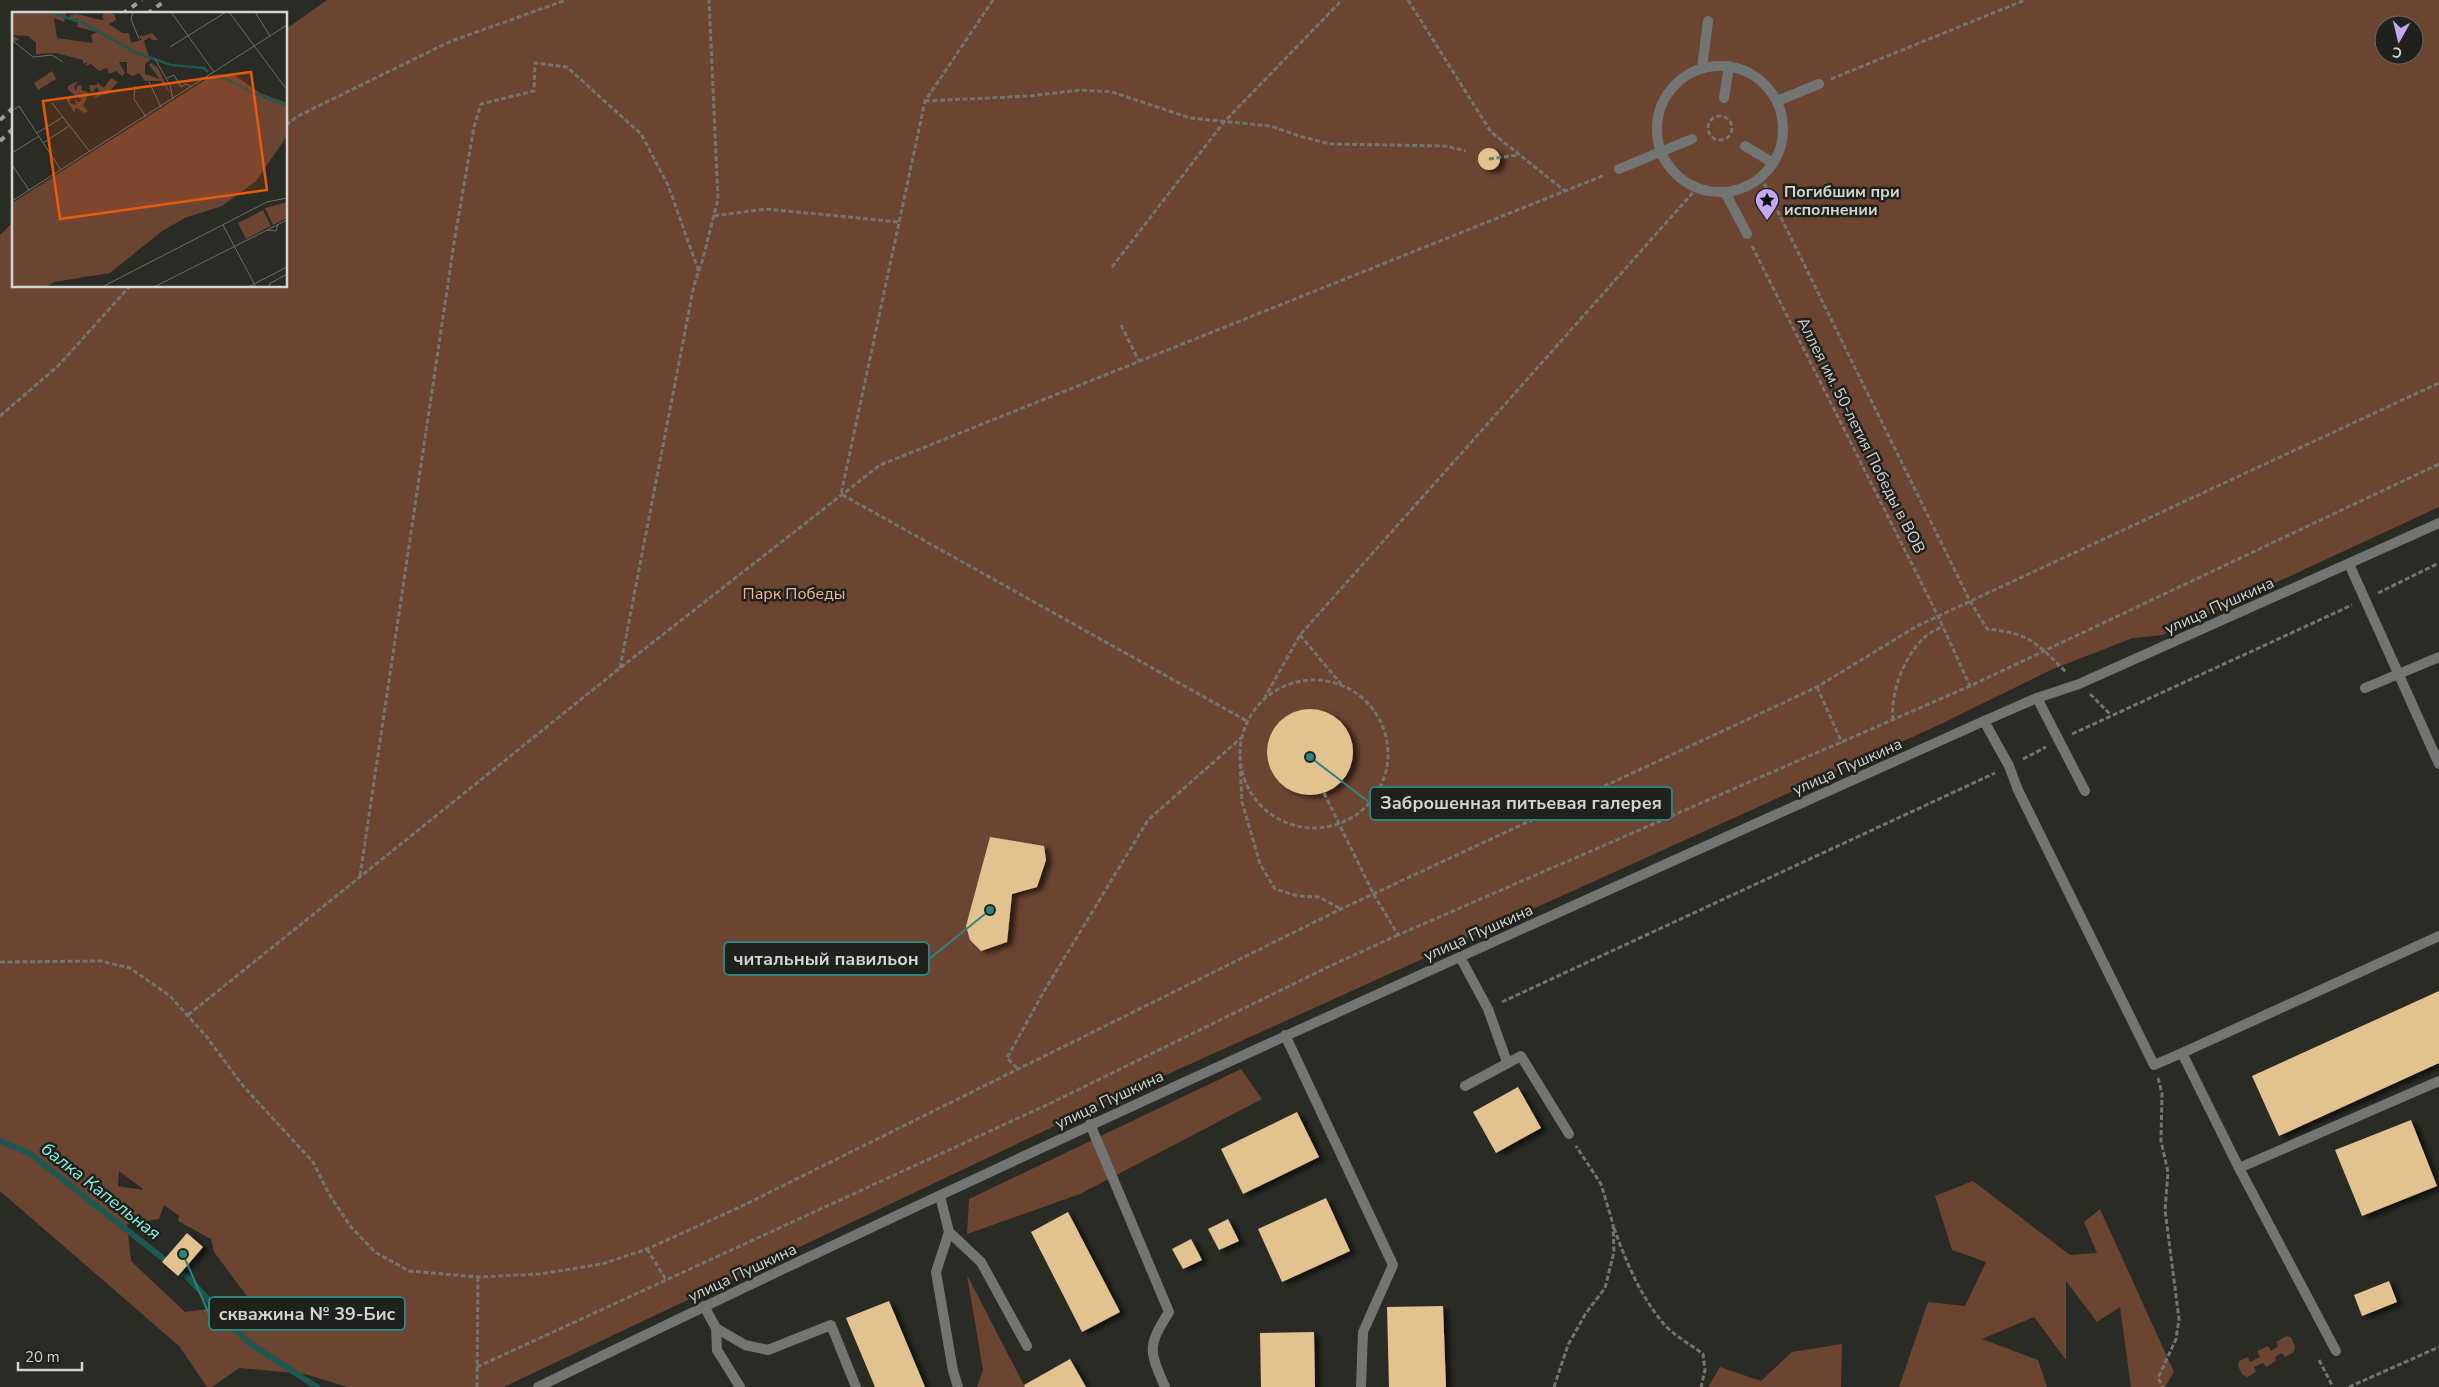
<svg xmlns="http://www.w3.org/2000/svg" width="2439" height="1387" font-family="'Nunito Sans',sans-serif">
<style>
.green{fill:#6b4432;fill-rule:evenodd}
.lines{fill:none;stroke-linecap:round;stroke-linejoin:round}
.stream{stroke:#1e5851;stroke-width:6}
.building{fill:#e2c28e;filter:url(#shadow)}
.path{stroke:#74756f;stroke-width:3;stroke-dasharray:5 2.5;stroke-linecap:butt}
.service{stroke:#737573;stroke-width:10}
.pedestrian{stroke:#737573;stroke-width:10}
.minor{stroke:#737573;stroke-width:10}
.tertiary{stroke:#737573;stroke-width:10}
.rail{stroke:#9d9d99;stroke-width:4;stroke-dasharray:6 6;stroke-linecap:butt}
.labels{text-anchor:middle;stroke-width:5;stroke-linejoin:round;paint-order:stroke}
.poi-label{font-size:16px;font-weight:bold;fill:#d3d3cf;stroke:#21211c;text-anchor:start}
.street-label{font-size:16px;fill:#d3d3cf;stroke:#21211c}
.park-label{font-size:16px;fill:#f5b498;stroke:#21211c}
.water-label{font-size:18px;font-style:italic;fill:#82f2e2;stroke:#21211c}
.inset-river{fill:none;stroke:#1e5851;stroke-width:2.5}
.inset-road{fill:none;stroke:#6e6e69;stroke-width:1}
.view{fill:#e8590c;fill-opacity:0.15;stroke:#e8590c;stroke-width:2.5}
.inset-edge{fill:none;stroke:#d3d3cf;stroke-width:2.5}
.leader{fill:none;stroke:#2c847d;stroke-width:2}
.callout-dot{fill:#2c847d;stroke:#21211c;stroke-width:2}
.callout{fill:#21211c;stroke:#2c847d;stroke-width:2}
.callout-label{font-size:18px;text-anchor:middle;font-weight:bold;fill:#d3d3cf}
</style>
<defs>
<filter id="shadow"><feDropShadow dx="5.5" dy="3" stdDeviation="2.5" flood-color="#0009"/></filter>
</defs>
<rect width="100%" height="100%" fill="#2a2b25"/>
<path class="green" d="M327,0H2439V507L2163,635L2133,638L2053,669L1941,724L1080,1114L504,1387H347L305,1374L239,1368L212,1387H207L179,1346L0,1191V235L14,221V286H286V29ZM2384,25H2414V55H2384ZM119,1171L143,1189V1190L118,1186ZM164,1205L179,1216L178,1221L211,1239L214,1252L252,1303L185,1312L131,1261L127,1224L159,1219Z
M1241,1069L1262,1099L1080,1194L967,1234L969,1199Z
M1973,1181L2070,1255L2097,1253L2084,1222L2100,1209L2174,1372L2165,1387H2131L2120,1307L2097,1322L2066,1281V1360L2034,1317L1982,1339L2038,1360L2047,1387H1899L1928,1302L1965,1306L1986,1262L1952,1250L1935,1196Z
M967,1275L1025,1387H977L983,1370Z
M2286,1336L2291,1337L2295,1346L2294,1352L2285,1357L2282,1353L2275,1357L2276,1361L2266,1367L2263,1363L2254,1367L2256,1372L2247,1377L2242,1374L2238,1366L2239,1361L2248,1357L2250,1362L2260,1357L2257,1351L2268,1346L2271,1351L2278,1346L2276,1342Z
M1842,1344L1841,1387H1708L1720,1367L1761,1381L1792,1352Z"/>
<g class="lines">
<path class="stream" d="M0,1141L29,1153L188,1278L249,1343L317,1387"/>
</g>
<path class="building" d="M1478 159a11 11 0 1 1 22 0a11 11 0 1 1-22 0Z
M1267 752a43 43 0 1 1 86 0a43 43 0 1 1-86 0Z
M990,837L1044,846L1046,860L1037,887L1012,894L1007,942L981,951L970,940L966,926Z
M2439,991V1063L2279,1136L2252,1076Z
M1518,1087L1541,1128L1496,1153L1473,1112Z
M1297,1112L1319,1157L1243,1194L1221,1149Z
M2411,1120L2437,1186L2362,1216L2335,1150Z
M1326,1198L1350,1251L1282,1282L1258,1229Z
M1068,1212L1120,1312L1082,1332L1031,1232Z
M1228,1219L1239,1241L1219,1250L1208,1229Z
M187,1233L203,1247L178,1276L162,1262Z
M1191,1239L1202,1260L1183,1269L1172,1249Z
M2389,1281L2397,1302L2362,1316L2354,1295Z
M889,1301L925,1387H875L846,1318Z
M1443,1306L1446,1387H1389L1387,1307Z
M1314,1332L1315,1387H1261L1260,1333Z
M1070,1359L1086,1387H1025L1024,1385Z"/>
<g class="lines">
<path class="path" d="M993,0L925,101L841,494L1247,721
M1408,0L1491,132L1565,191
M1831,79L2025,0
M925,101L1029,96L1080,90L1112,92L1190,118L1271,126L1299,136L1330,144L1445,146L1466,151
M1708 128a12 12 0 1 1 24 0a12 12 0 1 1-24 0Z
M286,125L298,116L449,42L566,0
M1489,159L1519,155
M1761,177L1970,601L1987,629C2031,633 2037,644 2067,673
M714,216L766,209L899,222
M1752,246L1938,616L1970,686
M1112,267L1224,122L1342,0
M1121,325L1139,361
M0,416L58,366L130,286
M2378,593L2439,563
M1300,635L1341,684
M620,668L694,285L702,262L718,199L709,0
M1240 754a74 74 0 1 1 148 0a74 74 0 1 1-148 0Z
M1817,687L1842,743
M2090,694L2111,715
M1264,699L1300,635L1697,188
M1893,720C1890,692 1905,654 1926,636C1931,632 1937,629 1943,626
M2072,734L2352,605
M2023,759L2046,747
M1240,764L1242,802L1260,864L1275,889L1298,896L1319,897L1341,909
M1324,793L1373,893L1398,935L1970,686L2439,464
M360,876L454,243L474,127L481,104L534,91L535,63L567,67L641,134L668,185L699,272
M0,962L101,961L130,968L170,996L206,1036L244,1087L313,1162L329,1194L351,1227L375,1252L409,1271L478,1277L540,1274L602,1264L647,1249L740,1207L1341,909L1817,687L1917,626L2439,383
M1502,1002L1995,773
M188,1015L620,668L880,465L1605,175
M1017,1068L1007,1058L1043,993L1148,820L1241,738
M2158,1078L2162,1093L2161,1141L2168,1172L2165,1210L2179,1319L2176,1339L2158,1378L2163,1387
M1614,1228C1626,1262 1640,1295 1663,1323C1673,1335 1690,1344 1703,1354L1705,1370L1701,1387
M647,1249L666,1280
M2319,1360L2333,1387
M477,1367L1051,1103L1328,967L1398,935
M477,1387L478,1277
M1554,1387L1568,1345L1586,1313L1605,1288L1614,1252L1613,1224L1601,1184L1576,1146
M2349,1387L2439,1347"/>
<path class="service" d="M2349,564L2439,764
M2365,688L2439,657
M2037,698L2085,791
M1984,721L2009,766L2018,790L2154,1065L2182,1053L2239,1168L2336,1351
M1460,957L1488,1009L1507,1062
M2182,1053L2439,936
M1465,1086L1521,1056L1569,1134
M1090,1124L1169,1312C1147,1347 1149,1350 1165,1387
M2239,1168L2439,1081
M940,1196L949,1232L936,1272L953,1371L958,1387
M949,1232L981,1262L1027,1346
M704,1306L716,1328L745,1345L768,1350L831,1325L856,1387
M716,1328L717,1350L740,1387"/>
<path class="pedestrian" d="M1657 129a63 63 0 1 1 126 0a63 63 0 1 1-126 0Z
M1702,68L1708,21
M1724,98L1729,66
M1777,101L1819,84
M1745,146L1773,163
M1619,169L1692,139
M1725,192L1747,234"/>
<path class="minor" d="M1285,1035L1393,1265L1363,1332L1361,1387"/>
<path class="tertiary" d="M538,1387C1015,1154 1500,939 1984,721L2037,698L2079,684L2439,523"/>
<path class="rail" d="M122,14L142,0
M147,14L166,0
M0,120L14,107
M0,141L14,128"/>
</g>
<defs>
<g id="sight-pin" transform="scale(1.25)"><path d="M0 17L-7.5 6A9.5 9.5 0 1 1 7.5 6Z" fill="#c3a7f2" stroke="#21211c"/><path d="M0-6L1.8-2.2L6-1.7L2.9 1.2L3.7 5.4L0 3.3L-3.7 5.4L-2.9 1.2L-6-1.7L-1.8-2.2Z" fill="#111"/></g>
</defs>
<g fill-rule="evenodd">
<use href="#sight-pin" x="1767" y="200"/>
</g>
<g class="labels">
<g class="poi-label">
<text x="1784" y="197">Погибшим при<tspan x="1784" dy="18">исполнении</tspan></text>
</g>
<g class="street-label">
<text transform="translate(1862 435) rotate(63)" y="6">Аллея им. 50-летия Победы в ВОВ</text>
<text transform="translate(2219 605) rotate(-24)" y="6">улица Пушкина</text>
<text transform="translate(1847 766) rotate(-24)" y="6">улица Пушкина</text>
<text transform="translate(1478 932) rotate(-24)" y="6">улица Пушкина</text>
<text transform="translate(1109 1099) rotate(-25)" y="6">улица Пушкина</text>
<text transform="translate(742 1272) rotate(-25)" y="6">улица Пушкина</text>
</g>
<g class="park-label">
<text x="794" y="599">Парк Победы</text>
</g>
<g class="water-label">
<text transform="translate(101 1191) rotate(38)" y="6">балка Капельная</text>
</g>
</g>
<g transform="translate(12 12)">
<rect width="275" height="275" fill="#2a2b25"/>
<path d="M0,0L54,1L52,10L42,6L45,26L81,31L79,23L85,20L65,15L66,7L56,8L58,3L65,2L89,8L93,7L90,6L92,0L102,2L104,8L97,12L110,21H117L119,31L129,28L127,23L131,24L140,21L146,28H140L138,25L132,29L138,48L133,52V62L148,67L137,53L139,51L146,56L158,81L149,69H133L127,61L121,64L115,61V50H107L113,61L110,64L104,59L97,62L95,56L87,59L79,52L74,54L75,50L71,52V48L44,41L24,42V31L16,24L0,23L8,28L0,29ZM40,59L44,67L26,78L22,71ZM221,62L248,81L275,91V124L244,169L210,194L173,206L150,219L98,261L42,270L34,275H4L0,272V191L201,63ZM99,66L106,70L97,80L82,86L87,79L85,75L79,81L77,73H85V70L92,76ZM66,69L62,75L64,79L65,74L69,73L70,78L77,81L71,94L76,99L73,101L64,96L62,100L54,87L57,85L59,92L64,93L63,87L66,90L70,88L56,78V74ZM275,190V206L261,213L253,196ZM251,198L259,214L234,227L226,211Z" fill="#6b4432"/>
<path class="inset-river" d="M39,0L73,12L123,40L159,53L192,56L196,60M206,63L239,80L275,93"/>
<path class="inset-road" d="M121,0L119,7L127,27M159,0L202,60M217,0L275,78M243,0L258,24M0,28L21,45L40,43L51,50M158,35L214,0M143,47L158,73L161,87M155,66L162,63L169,75L174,72L180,75M137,70L149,95M123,74L122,87L134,105M40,91L78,140M0,99L7,94L49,158M25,121L51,105M31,131L57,114M0,141L27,124M0,153L17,178M0,189L275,13M211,213L244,275M255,218L264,219L266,212M90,275L255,190L275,186M142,275L275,208M236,275L275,255M258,275L257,272L275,262"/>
<path class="view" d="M239,60L255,178L48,207L31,89Z"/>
<rect width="275" height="275" class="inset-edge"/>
</g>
<path class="leader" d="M1310 757L1370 803M990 910L929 959M183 1254L209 1314"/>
<g class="callout-dot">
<circle cx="1310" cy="757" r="5"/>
<circle cx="990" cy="910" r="5"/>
<circle cx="183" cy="1254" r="5"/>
</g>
<g class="callout">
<rect x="1370" y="787" width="302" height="33" rx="5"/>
<rect x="724" y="942" width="205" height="33" rx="5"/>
<rect x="209" y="1297" width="196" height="33" rx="5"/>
</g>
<g class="callout-label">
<text x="1521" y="809">Заброшенная питьевая галерея</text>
<text x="826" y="965">читальный павильон</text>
<text x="307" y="1320">скважина № 39-Бис</text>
</g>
<g transform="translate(2399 40) rotate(188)"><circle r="24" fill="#21211c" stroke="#686864"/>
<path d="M0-4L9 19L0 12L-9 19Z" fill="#c3a7f2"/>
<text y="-8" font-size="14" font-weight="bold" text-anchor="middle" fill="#d3d3cf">С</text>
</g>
<path d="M18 1362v8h64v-8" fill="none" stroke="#d3d3cf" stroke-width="2.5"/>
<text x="25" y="1362" font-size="15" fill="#d3d3cf" stroke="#21211c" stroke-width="4" paint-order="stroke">20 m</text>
</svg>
